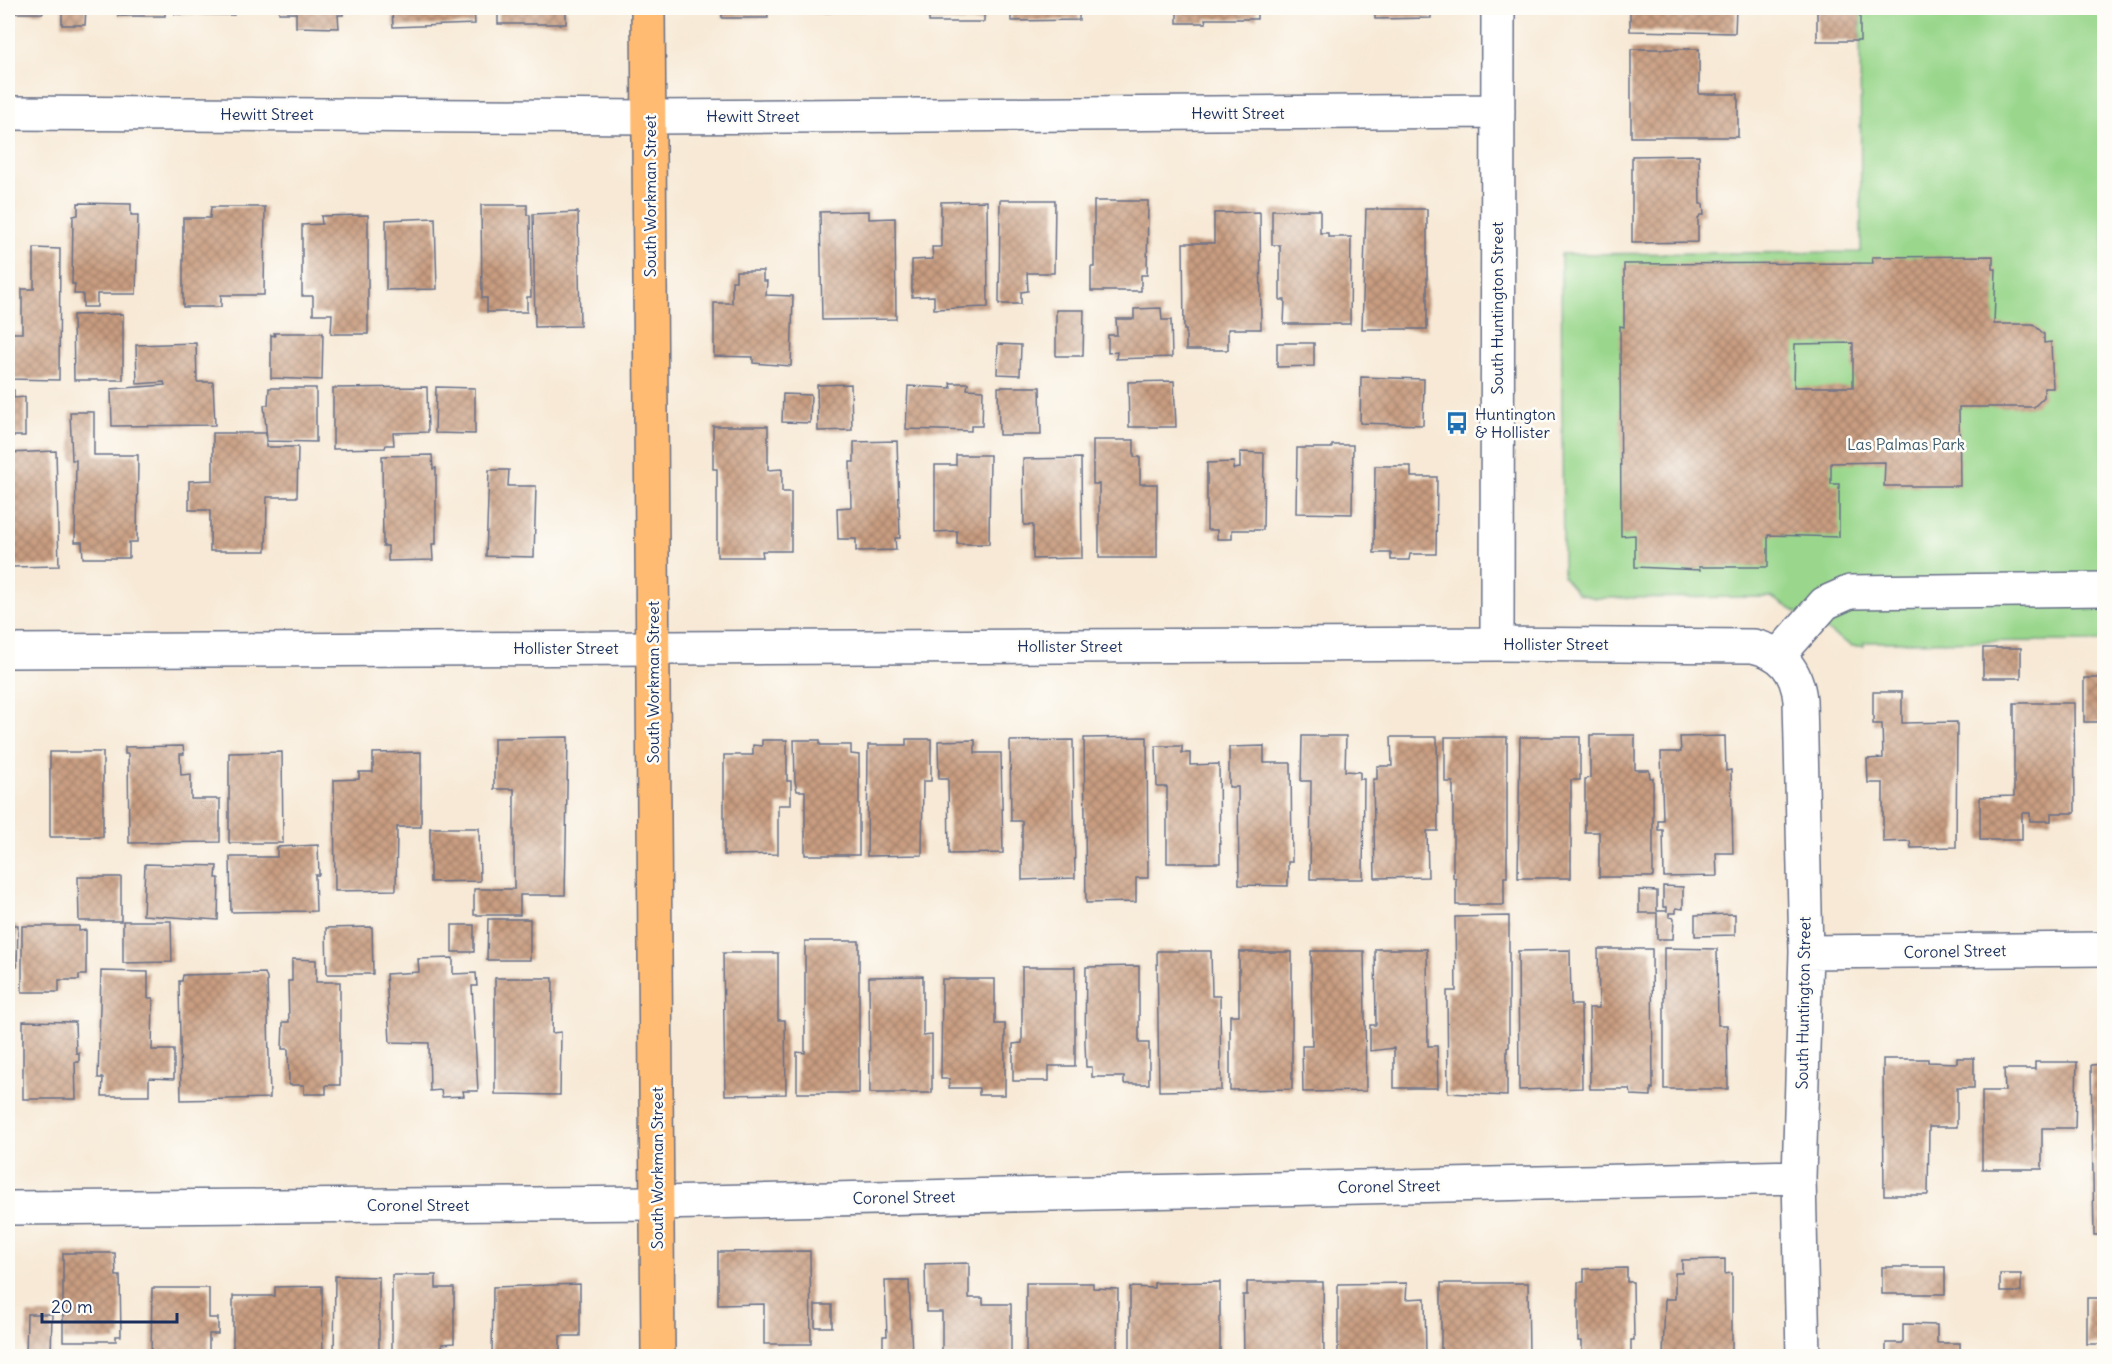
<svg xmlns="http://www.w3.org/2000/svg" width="2112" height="1364" font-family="Delius,sans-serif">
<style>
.park{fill:#9ad78c;stroke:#5a8375;stroke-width:1.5}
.building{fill:url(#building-cross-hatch);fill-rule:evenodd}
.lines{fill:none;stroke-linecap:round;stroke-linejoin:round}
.minor-casing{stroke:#687088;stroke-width:36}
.major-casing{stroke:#687088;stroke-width:36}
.minor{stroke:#fff;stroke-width:33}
.major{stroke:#ffbb71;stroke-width:33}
.labels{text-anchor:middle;stroke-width:5;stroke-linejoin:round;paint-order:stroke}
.street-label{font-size:16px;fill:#1b2f5e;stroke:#fdfcf7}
.poi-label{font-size:16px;fill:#1b2f5e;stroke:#fdfcf7;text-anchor:start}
.park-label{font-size:16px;fill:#3b596a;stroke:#fdfcf7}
</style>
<defs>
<pattern id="building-cross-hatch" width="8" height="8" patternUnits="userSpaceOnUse" patternTransform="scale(1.5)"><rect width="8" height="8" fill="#c99d80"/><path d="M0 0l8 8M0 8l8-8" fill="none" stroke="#a2806c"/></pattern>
</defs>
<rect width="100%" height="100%" fill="#fdfcf7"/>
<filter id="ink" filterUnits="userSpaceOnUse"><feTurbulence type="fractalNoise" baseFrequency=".0167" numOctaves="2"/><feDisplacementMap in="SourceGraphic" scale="12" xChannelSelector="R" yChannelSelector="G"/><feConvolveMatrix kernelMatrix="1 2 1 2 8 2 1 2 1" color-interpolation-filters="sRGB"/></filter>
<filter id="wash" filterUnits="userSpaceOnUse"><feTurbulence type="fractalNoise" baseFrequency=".008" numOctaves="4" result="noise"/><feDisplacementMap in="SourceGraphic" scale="24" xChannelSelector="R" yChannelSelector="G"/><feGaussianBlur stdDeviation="1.35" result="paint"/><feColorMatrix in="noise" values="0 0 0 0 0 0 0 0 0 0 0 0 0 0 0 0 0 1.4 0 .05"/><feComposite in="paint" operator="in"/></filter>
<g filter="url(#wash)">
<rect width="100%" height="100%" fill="#f7e9d5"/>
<path class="park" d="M1860,8H2104V641L1864,642V646H1852L1771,597L1596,598L1578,594L1563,577L1561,254L1861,252Z"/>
<g id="blocks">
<path class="building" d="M8,8H43V13H8Z
M62,8H86L85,25H62Z
M118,8H165V16H118Z
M176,8H235L234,15L175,14Z
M279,8H343V15H338L339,28L296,27V13H279Z
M392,8H474L475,24L393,27Z
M498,8H566V24H498Z
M722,8H767L768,18H722Z
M816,8H865V11L816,13Z
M929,8H984V22H929Z
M1011,8H1079V20L1011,21Z
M1120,8H1161L1160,11L1120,12Z
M1177,8H1257V19H1205L1206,23H1177Z
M1375,8H1431V18L1375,19Z
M1630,8H1736L1735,33L1630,31Z
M1817,8H1860V41H1817Z
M1631,49H1699V94H1738V137H1631Z
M1699,155L1700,204H1703L1704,215H1700L1698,219V242L1632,243V156Z
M1000,200H1055L1054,273H1027L1028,291L1021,292V304H999Z
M987,201L988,307L934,309V296L912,297V260L933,259L932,247H941V202Z
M1094,201H1148L1147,275H1141V291H1091V267H1094Z
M78,203L131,204V215H138L136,294H97V307H83V294H74L75,284H72L73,216L78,215Z
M8,204H14V260H8Z
M481,205H527V215H530L531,297H527V312H487V298H482Z
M211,207H265L264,295H221V307H183V218H210Z
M1366,209H1427V329H1362Z
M1272,210H1320V233H1328V237H1351L1350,324H1284L1285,300H1280V245H1272Z
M869,211V219L895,218L896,319L822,320L820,212Z
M578,212L580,326L535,327L533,214Z
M1260,212L1261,329H1228V350H1186V330H1184L1183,243H1214V213Z
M368,215V334H331L332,314H313V296H302V225L322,224L321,216Z
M435,218L437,289L386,290V220Z
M34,248L60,249L59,380L8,379V333H22V289H34Z
M1993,256V269H1996L1994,324H2033L2044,334V343L2051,342L2053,388H2044V397L2034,407H1959L1960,486H1884L1885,462L1831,463V484H1839V537L1768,535V567H1699L1700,570L1635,567V535L1621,536L1620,326L1624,327V264L1873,263L1872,257ZM1853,343V387H1794L1795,344Z
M736,271H763V281H767L766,295L793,296L791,366L753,363V357L714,356V303H732V281H736Z
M1161,308L1162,320H1171L1172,357L1116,359L1117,352L1108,353V335H1117L1116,319H1134V309Z
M1056,310H1084L1083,356H1056Z
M123,314V380H74L73,315Z
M274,333H323L322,380L271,378V335L275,336Z
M196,343L197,382H213L215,425L112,426L111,389L165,385L164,382L137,384L136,345Z
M1277,343H1314V366L1277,367Z
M998,344L1021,345L1020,375L997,374Z
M1361,377L1424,379L1423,425L1360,423Z
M1174,381L1176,427H1129L1128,382Z
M950,383H968L967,389L983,390L982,426H971V431L906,429L908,386L951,388Z
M851,384L852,430L818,431L817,385Z
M427,387L428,432L393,433L394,445H386L385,448L333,449V388Z
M436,387L475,388V434L435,433Z
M998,387H1040L1041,435H999Z
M269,388H316V442L267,441L264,405H268Z
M8,390H14V398L25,397V436H8Z
M783,394L811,395L810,423L782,422Z
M70,412H94V455H138L137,542H129V558H83L82,542H75L76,460H72Z
M713,426H768V470L782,469V492H791V551H762L763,557H717V469H713Z
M213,433H266V447H298L297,497H267L266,551H210V510H189V481L213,480Z
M1093,440H1134V457H1140V484H1157V558H1099V484H1093Z
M897,441L900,538H895L896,550L856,551V539H838L837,508L851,507L850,462H854V442Z
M1332,445H1353L1352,514L1296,513L1297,448H1332Z
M56,451L59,566L10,567L8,453Z
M1240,452L1264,453L1263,530H1232V539H1217V530H1207V463L1234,462L1233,469L1240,468Z
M432,455L433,469L436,468V544H432L433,560L388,561V546H383L382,456Z
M956,455H990L989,544H957V531L935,532V465H956Z
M1081,458L1082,558L1033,559V525H1024L1023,459Z
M1375,466H1411V477H1437L1436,554H1410L1409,560H1391V553H1374Z
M489,470H509L508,486H536L534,557L486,556Z
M1983,648H2021V678H1983Z
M2084,678H2104V722H2084Z
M1873,692H1902V723L1957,722L1956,847L1911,848L1910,841L1883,842V783H1868L1867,759L1883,758L1882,724H1873Z
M2014,703H2074L2075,813H2051V821H2030V813H2022V840H1980V797L2014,796Z
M1590,735H1635V770H1649L1650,778H1653V877H1599V832H1585V779L1590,778Z
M1302,736H1346L1345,771L1360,772V779H1364L1363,879H1310L1311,781H1301Z
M1725,736L1726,771L1731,770L1733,853H1716L1717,876L1664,877L1663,830H1658V820H1663L1661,752H1681L1680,737Z
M568,737L565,895H520V915H474V889H514V789H494V738Z
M1147,737L1148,878H1136V902L1086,903L1084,738Z
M1391,737H1437L1438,831H1427L1428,877L1375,878L1373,779H1377V766H1392Z
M1445,737H1507V877H1504V905H1456V879L1453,878V782H1445Z
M1520,737H1580V780H1571V878H1518Z
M906,739H931V781H923L922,855L867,856L868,745H906Z
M762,740H787V781H791V805H778V854L724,855V755H753V745L762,746Z
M794,740H820V745H851V754L859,755V855H805V791H797L795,781Z
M975,740V753H1001L1003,853L949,854L948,779H939L938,741Z
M1073,740L1075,878L1022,880V821H1011L1010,741Z
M183,746L184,754H180L181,775L191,774V799H220V842L129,843L128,754H125V747Z
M1156,746H1182V753H1190V765L1219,764L1220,863H1167V787H1157Z
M1264,746V763H1291L1292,862H1288V886L1239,885L1238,787H1229V747Z
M50,752H103V837H50Z
M282,752L283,843H229V753Z
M421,752V827H397L396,890L335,891L334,780L359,779V772H373V753Z
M430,828H479L480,881L430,882Z
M318,845L319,875H315L316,911L231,912L230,857H277V847Z
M145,864L217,866L216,878H219L218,920L143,915Z
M78,877H121V921H79Z
M1663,886L1683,887V909L1676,908V913H1669V917L1674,918L1673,939H1657V913H1639V890L1657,891V911H1667V907H1663Z
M1735,914V935L1695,936V915Z
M1509,916V1047L1507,1048V1096L1448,1093L1447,991H1456L1455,917Z
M488,919H530V960H487Z
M123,921H171L172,962L123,963Z
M8,925H18L17,967H8Z
M452,925H474V952H452Z
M22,926H79V931L86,930V975H79V980H59V992H22Z
M372,927L373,974H327L326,928Z
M805,941H859V1093H797V1052L805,1053Z
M1664,948L1717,949L1718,1025H1727L1728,1089H1664Z
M1375,949H1427L1428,1046H1437L1438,1088H1394V1048L1370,1051V1025H1376Z
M1598,949H1652L1653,1089L1651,1088V1096L1631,1095L1630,1089H1590L1589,1008H1599Z
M1570,950L1571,1005H1581L1582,1088L1519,1090L1518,951Z
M1157,951H1211L1212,996H1220L1221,1090L1159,1091Z
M1311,951H1364L1366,1091L1303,1092L1302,1046H1312Z
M1239,952H1292V1089L1230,1090V1015H1239Z
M723,953H778V1020H785L786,1094L725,1095Z
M453,958V974L476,973L477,986H472L478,1091H463L464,1096L442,1097L441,1090L430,1091L429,1043L390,1042L386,974L419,972L418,959Z
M292,959L316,960V982H340V1085H326V1094H304V1085H289L288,1049H282L283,1022H289L288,981H292Z
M1139,966V1043H1149V1084H1124V1077H1092V1067H1086L1085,1043L1086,967Z
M1022,967H1075V1066H1049V1081H1013V1044L1022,1043Z
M101,971L148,972V998H153L152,1050H174V1079L149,1078V1096H102L103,1078H98Z
M265,973L267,979L270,1098L181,1100L179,981H182L183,975Z
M923,976V1036L932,1035V1093H870L869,977Z
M495,978H553L552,1033L561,1032L560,1095L495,1094Z
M942,979H995V1024H1005V1095H979V1088H949V1079H941Z
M23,1021L75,1022L76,1053H79V1062H75L76,1099H23Z
M1957,1058H1974V1088H1957V1127H1929L1928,1195H1884L1883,1059H1928V1062L1957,1063Z
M2035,1062H2077L2075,1128H2042V1169H1982V1091H2005L2004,1069H2035Z
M2104,1064V1235H2094L2091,1065Z
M810,1251L811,1344H764V1304L718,1305V1252Z
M63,1253H115L116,1276H120L121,1336H116V1341H63Z
M1725,1259V1274L1732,1273V1356H1663L1665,1299H1675V1273H1682V1260Z
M969,1263V1298H983V1304H1011V1356H942V1312H926L925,1264Z
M1882,1267H1945V1294H1882Z
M1627,1268V1282H1633L1634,1340H1631V1356H1582V1341H1578V1282H1584V1269Z
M2000,1274H2021V1292H2000Z
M392,1275H436V1288H454V1343L442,1344V1355H392Z
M335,1276L379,1277V1356H334Z
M885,1281H909L912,1356H883V1336H887Z
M1220,1282V1356H1130V1287L1154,1288V1283Z
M1247,1282H1323L1324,1356H1244L1243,1295H1247Z
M1026,1283H1093V1288L1118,1289L1117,1356H1026Z
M1407,1283L1406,1299L1425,1298L1426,1356H1338V1284Z
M1441,1283H1528L1529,1356H1441Z
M580,1284V1336H560V1356H492L493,1287Z
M322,1286L323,1356H233V1296H275V1287Z
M152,1288H209V1318H218V1334H209V1356H151Z
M2087,1298H2104V1344H2087Z
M815,1305H832V1327H815Z
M27,1314H52L51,1356H26Z
M1903,1324L1937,1325V1343H1960V1356H1886V1343H1903Z
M2017,1354H2079V1356H2017Z"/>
</g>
</g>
<g filter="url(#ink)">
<use href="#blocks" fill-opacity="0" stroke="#687088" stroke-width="1.5"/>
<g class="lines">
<g class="minor-casing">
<path id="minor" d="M8,113L649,117L1498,111
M1497,644L1498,8
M8,651L1497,644L1753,646C1782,652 1797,671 1800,700L1806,952L1799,1177L1803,1356
M1779,655L1825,603L1850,592L2104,589
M1806,952L2104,949
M8,1208L657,1203L1799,1177"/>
</g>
<g class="major-casing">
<path id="major" d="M648,8L658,1356"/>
</g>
<use href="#minor" class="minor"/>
<use href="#major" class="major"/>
</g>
</g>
<defs>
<g id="bus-bare" transform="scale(1.8)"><path d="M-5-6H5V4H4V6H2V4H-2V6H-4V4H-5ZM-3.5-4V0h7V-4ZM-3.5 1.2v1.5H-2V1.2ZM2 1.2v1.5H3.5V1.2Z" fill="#1f6fb2" stroke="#fdfcf7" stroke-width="2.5" paint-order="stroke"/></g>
</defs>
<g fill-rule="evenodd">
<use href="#bus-bare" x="1457" y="423"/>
</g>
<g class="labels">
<g class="street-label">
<text x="1238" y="119">Hewitt Street</text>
<text x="267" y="120">Hewitt Street</text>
<text x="753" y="122">Hewitt Street</text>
<text transform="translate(650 196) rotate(-90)" y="6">South Workman Street</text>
<text transform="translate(1497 308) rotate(-90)" y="6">South Huntington Street</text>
<text x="1556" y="650">Hollister Street</text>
<text x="1070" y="652">Hollister Street</text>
<text x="566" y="654">Hollister Street</text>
<text transform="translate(653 682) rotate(-90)" y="6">South Workman Street</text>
<text transform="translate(1955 951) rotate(-1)" y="6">Coronel Street</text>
<text transform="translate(1803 1003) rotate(-89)" y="6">South Huntington Street</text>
<text transform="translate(657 1168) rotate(-90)" y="6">South Workman Street</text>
<text transform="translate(1389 1186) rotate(-1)" y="6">Coronel Street</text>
<text transform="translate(904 1197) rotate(-1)" y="6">Coronel Street</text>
<text x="418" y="1211">Coronel Street</text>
</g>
<g class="poi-label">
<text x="1475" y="420">Huntington<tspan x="1475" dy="18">&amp; Hollister</tspan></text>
</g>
<g class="park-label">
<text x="1906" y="450">Las Palmas Park</text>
</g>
</g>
<rect width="2112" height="1364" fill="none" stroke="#fdfcf7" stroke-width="30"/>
<path d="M42 1313v9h135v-9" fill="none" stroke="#1b2f5e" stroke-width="3"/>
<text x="51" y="1313" font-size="18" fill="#1b2f5e" stroke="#fdfcf7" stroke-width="4.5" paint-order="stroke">20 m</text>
</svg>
